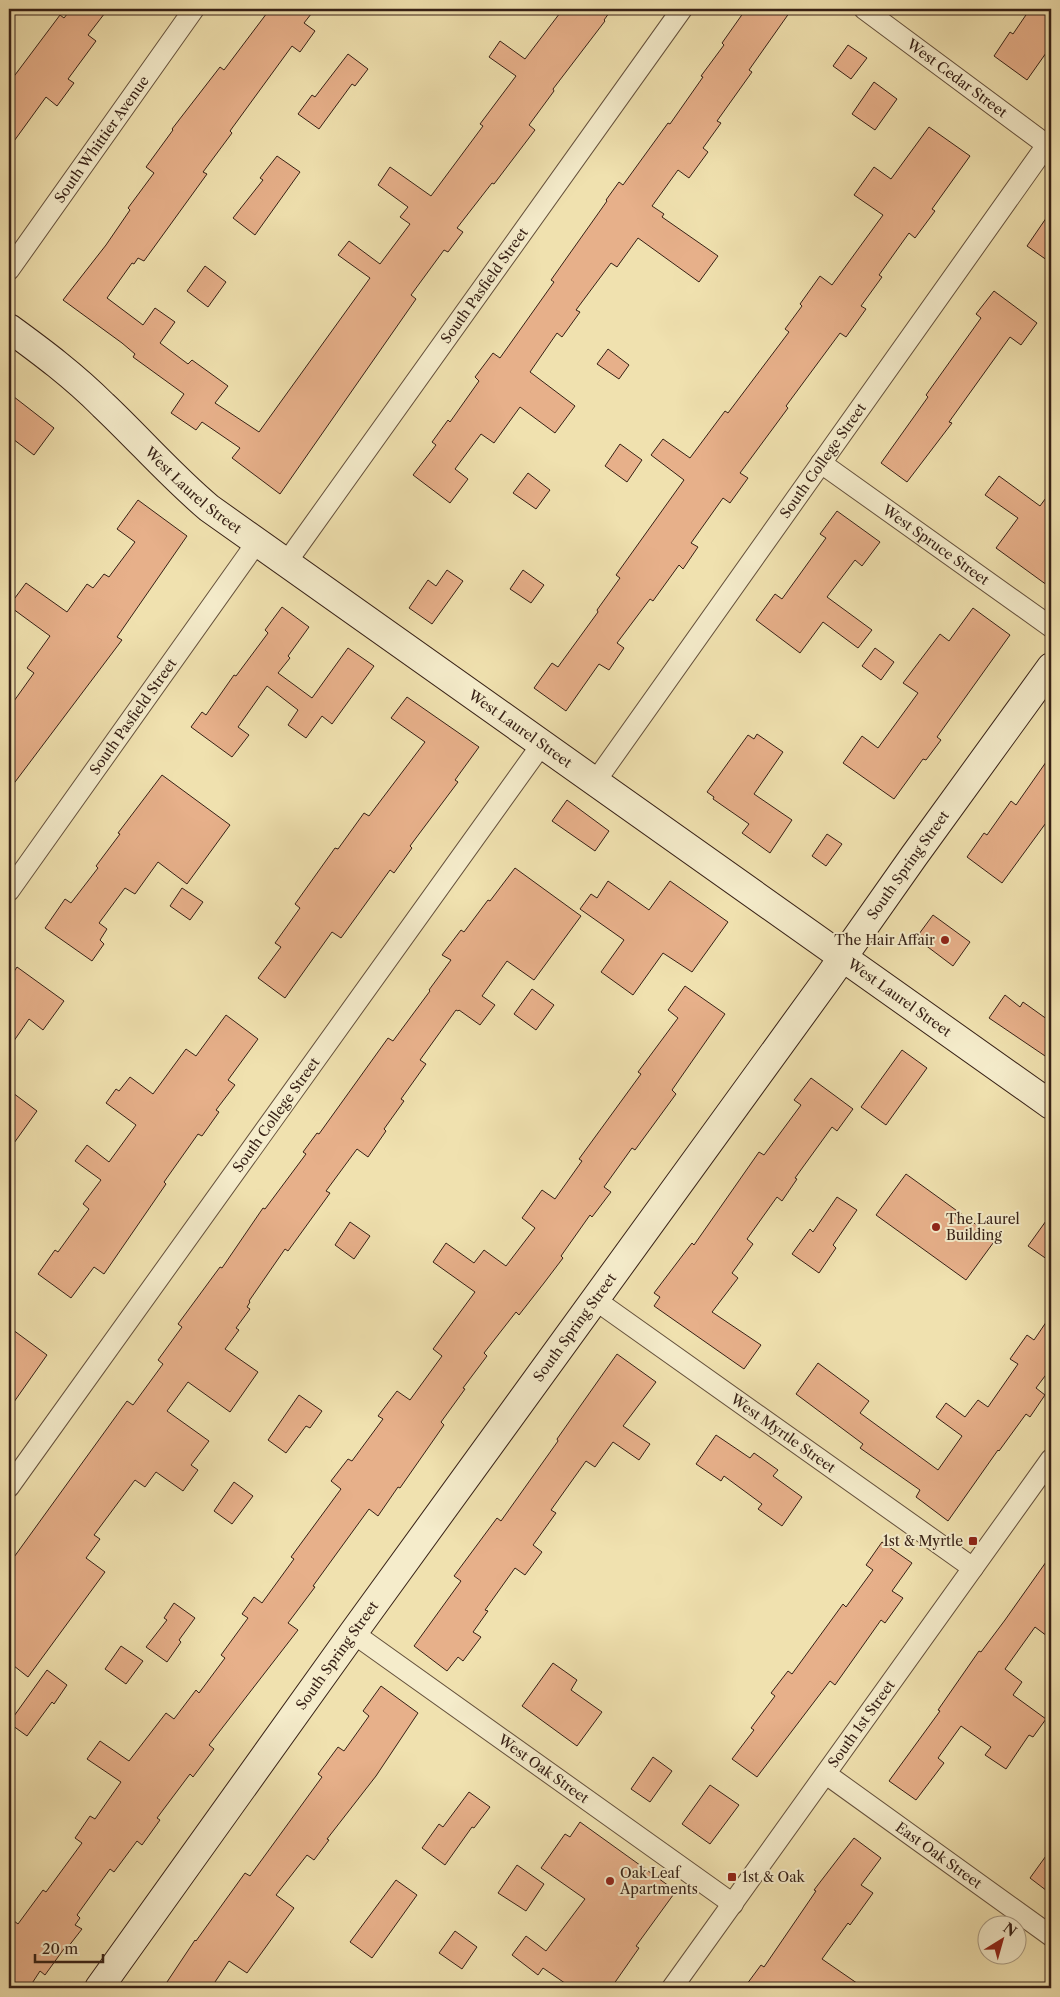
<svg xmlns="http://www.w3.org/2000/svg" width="1060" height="1997" font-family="'Libre Caslon Text',serif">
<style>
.building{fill:#e7b08a;stroke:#372116}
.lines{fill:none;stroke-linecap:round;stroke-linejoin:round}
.street-casing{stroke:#65513c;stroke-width:22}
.secondary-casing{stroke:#372116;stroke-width:30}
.street{stroke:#f5eccb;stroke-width:20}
.secondary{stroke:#f5eccb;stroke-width:28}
.poi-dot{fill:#8f2418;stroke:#f5eccb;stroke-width:2}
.labels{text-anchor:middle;stroke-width:4;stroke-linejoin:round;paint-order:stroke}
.street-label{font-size:14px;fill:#372116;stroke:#f5eccb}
.poi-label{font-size:14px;fill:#372116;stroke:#f5eccb;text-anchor:start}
</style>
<rect width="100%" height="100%" fill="#f0e1af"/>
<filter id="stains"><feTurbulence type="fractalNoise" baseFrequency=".004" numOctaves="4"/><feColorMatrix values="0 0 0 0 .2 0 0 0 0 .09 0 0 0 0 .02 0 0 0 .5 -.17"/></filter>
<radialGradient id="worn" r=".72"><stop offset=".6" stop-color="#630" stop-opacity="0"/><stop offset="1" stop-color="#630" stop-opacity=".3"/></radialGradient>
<path class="building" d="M71,9H108L88,35L96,41L68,79L74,83L57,106L46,97L9,148V83L60,15L64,18Z
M270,9H315L304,23L315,31L300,52L292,46L230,131L232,133L203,172L207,174L144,261L138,258L134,264L132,263L107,298L143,325L155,308L175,322L160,343L188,364L192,360L228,386L215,403L259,432L370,278L338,255L349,241L380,264L410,224L400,217L408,207L378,185L390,167L431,196L483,126L480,124L516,76L489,57L500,41L525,59L563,9H612L604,20L605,21L553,89L554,91L529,125L535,130L494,184L492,183L457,228L463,232L448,252L444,250L411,295L416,299L280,494L232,458L240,448L202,422L196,430L171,413L184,394L133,357L135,354L122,343L63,300L106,245L130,210L128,208L154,173L146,167L173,130L172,129L220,67L224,70Z
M746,9H792L749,70L752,72L717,121L721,123L703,148L708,152L689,178L678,170L652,206L664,214L662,217L718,256L699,282L638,238L617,267L611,263L576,310L580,312L562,337L557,333L530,372L575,406L555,433L520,407L494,443L481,434L455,469L468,479L450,503L413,475L436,445L432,442L448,420L450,422L479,381L475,377L493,353L500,358L554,282L551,280L607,201L606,200L619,182L623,185L668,123L670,124L703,77L701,76L724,45L722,43Z
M1030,9H1051V46L1027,80L994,56L1010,32L1013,34Z
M848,45L867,58L851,79L833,66Z
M348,54L368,69L355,86L352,84L319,129L298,114L312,95L315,97Z
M874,82L897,99L875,130L852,114Z
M929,127L970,156L932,209L935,211L915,238L909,233L879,275L882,277L861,306L866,309L846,337L840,333L786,406L788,408L740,473L748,478L730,503L723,498L691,543L698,547L683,569L679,565L653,601L650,599L617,643L624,648L609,670L599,664L566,711L534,688L552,663L558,667L598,612L597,610L620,578L616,575L684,480L651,455L663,439L690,458L725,411L728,413L789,332L785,329L802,306L800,304L820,276L832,285L883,215L854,195L874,167L891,179Z
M277,156L300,172L255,235L233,218L263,180L260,178Z
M1051,211V263L1027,246Z
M205,266L226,282L208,307L187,291Z
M994,291L1037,323L1021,345L1010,337L949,422L952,423L907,482L881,463L928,397L926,395L981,318L976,314Z
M608,349L629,365L619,379L597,364Z
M9,393L54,428L34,455L9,436Z
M620,444L642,460L627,482L605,466Z
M528,473L550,490L536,509L513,493Z
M999,476L1040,506L1051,491V588L996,548L1018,518L985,495Z
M138,500L187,536L117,637L122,640L9,790V708L34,673L27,668L50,636L9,606L26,583L67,612L87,584L93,588L104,574L109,577L135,542L117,529Z
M837,511L880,542L862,566L855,560L827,597L872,630L858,648L823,622L800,653L756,620L775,594L782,599L826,538L820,534Z
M447,570L463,581L432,624L409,608L428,580L436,586Z
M523,570L544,585L531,603L510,589Z
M282,607L309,627L288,656L290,658L278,673L312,698L348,648L374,666L332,724L322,716L306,738L288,725L298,710L267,686L238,727L249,735L232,757L191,727L202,712L206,715L234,675L236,676L268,633L265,630Z
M973,608L1010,635L937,737L941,740L926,760L923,759L894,799L843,763L862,736L878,748L918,693L903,683L940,634L949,641Z
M875,648L894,662L881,680L862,666Z
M407,697L479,747L455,780L458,782L410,846L412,848L394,873L390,870L341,938L332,932L285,998L258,978L281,947L275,943L300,908L295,904L335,848L338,849L364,813L369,816L425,742L391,718Z
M757,734L783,752L754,794L792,820L770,853L742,833L749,824L713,799L714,797L707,792L748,735L754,739Z
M1051,755V816L1002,883L967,857L984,833L987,835L1011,801L1016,805Z
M162,775L230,825L187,884L158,862L135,894L125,888L99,923L107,929L100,940L104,944L92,961L45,928L65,899L71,903L98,868L96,866L120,834L118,833Z
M567,800L609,831L595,851L552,821Z
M827,834L842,844L826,866L812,856Z
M515,868L581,916L534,980L507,961L482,996L495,1005L480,1025L459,1010L458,1011L456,1010L420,1060L426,1064L401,1099L404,1101L384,1129L386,1131L368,1157L357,1149L326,1191L330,1193L325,1200L288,1251L285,1249L249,1301L250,1302L247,1307L250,1309L236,1328L239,1330L225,1349L258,1372L230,1412L188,1382L167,1411L209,1441L191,1465L198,1470L183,1491L156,1472L145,1487L135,1480L94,1535L100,1539L86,1558L105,1572L28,1677L9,1662V1564L127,1401L133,1405L163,1364L158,1360L182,1327L178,1324L220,1267L222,1268L263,1208L265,1209L306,1154L303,1152L317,1133L319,1134L388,1038L393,1041L430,991L429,990L451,960L442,955L461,930L464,932L488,900L490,901Z
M608,881L649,910L670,881L728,922L692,972L663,953L633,995L601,972L624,940L580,909L591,894L597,898Z
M182,888L203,902L190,920L170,906Z
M933,915L970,942L953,966L916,938Z
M17,967L64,1001L43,1030L29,1019L9,1048V979Z
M685,986L725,1014L672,1090L676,1094L635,1150L632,1148L604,1187L611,1192L592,1217L590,1215L561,1256L563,1258L544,1283L519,1315L516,1312L484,1353L487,1356L463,1388L465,1389L441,1422L444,1425L400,1488L398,1487L378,1516L369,1509L313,1586L315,1587L288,1623L298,1630L209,1745L214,1749L193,1777L190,1774L157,1818L160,1820L142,1845L137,1841L114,1872L110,1869L77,1915L80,1918L75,1925L82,1929L68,1947L66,1946L45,1975L40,1971L29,1988H9V1917L18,1924L43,1890L46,1892L82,1843L75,1838L90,1816L95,1819L121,1782L87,1759L100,1741L129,1761L166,1713L174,1719L196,1690L199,1693L225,1658L221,1655L248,1618L242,1614L254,1597L262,1603L294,1559L291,1557L341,1489L331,1481L348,1459L352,1461L383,1419L378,1416L397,1391L410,1400L442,1356L433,1349L475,1292L433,1262L446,1243L474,1263L484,1250L506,1266L535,1228L522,1218L542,1190L555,1199L582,1161L579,1159L641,1074L638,1072L678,1018L668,1010Z
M532,989L554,1005L536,1030L514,1014Z
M1005,995L1020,1007L1023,1002L1051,1022V1060L989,1018Z
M226,1015L258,1039L228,1080L235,1085L216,1110L219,1112L202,1136L198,1134L164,1182L166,1184L104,1274L94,1267L71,1298L38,1274L55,1250L58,1252L89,1209L83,1204L101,1180L75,1161L87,1145L109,1162L136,1125L106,1103L116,1089L119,1091L130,1077L153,1094L186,1049L196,1056Z
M902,1050L927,1068L886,1125L861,1107Z
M811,1078L853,1109L837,1131L832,1127L795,1178L797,1179L782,1201L777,1197L747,1239L753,1244L732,1273L738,1278L712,1312L761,1345L744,1369L654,1306L660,1297L654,1293L692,1243L694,1245L759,1152L764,1155L801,1105L794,1100Z
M9,1090L37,1111L9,1150Z
M906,1174L996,1239L966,1280L876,1215Z
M837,1197L857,1210L833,1245L836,1248L819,1273L792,1254L810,1229L813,1232Z
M1051,1214V1262L1028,1246Z
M350,1222L370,1236L354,1259L335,1245Z
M1051,1315V1368L1036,1388L1045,1395L1030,1417L1026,1414L999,1451L998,1450L948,1521L916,1497L920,1490L860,1448L863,1444L796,1394L818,1363L869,1401L860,1413L938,1470L962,1436L936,1417L946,1403L965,1417L978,1400L988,1407L1018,1364L1010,1359L1027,1335L1034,1340Z
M9,1327L47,1355L9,1409Z
M617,1354L656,1382L623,1426L650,1444L639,1460L613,1442L595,1467L586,1461L551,1510L556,1513L533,1545L542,1552L525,1575L515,1568L485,1610L488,1611L473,1632L481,1637L463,1661L458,1657L447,1671L414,1646L461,1581L454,1576L497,1518L501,1521L558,1441L557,1439Z
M299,1395L322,1411L310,1428L306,1426L286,1453L268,1440Z
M716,1435L750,1458L754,1453L778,1470L773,1476L802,1497L782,1526L758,1509L762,1504L724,1476L721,1481L696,1464Z
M234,1482L253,1496L232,1524L214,1511Z
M882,1542L912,1563L892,1591L903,1598L885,1623L881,1620L835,1685L830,1681L757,1777L732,1759L754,1730L751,1728L775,1696L771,1693L788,1671L792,1674L843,1604L846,1607L873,1570L866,1565Z
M1051,1555V1639L1035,1627L1005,1669L1022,1682L1013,1695L1046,1719L1033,1737L1029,1735L1006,1769L985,1755L991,1747L961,1726L938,1758L944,1763L916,1800L889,1781L940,1711L938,1710L979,1651L981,1652L1005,1620Z
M174,1603L195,1618L179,1640L181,1642L167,1662L146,1647L167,1620L164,1618Z
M121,1646L143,1661L126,1684L105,1669Z
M553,1663L577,1680L571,1690L602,1712L577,1746L522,1706Z
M47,1670L67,1685L54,1704L52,1702L27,1736L9,1723Z
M381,1686L418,1713L376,1776L327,1839L329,1840L314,1860L307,1855L276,1895L294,1908L247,1973L229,1961L211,1988H163L195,1940L196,1941L245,1873L250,1876L322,1777L318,1774L338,1747L344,1751L369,1716L363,1711Z
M653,1757L672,1771L650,1802L631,1789Z
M710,1785L739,1805L710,1844L682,1824Z
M469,1792L490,1807L474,1828L472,1827L445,1865L422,1848L439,1824L443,1827Z
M580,1822L676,1891L636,1946L639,1948L611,1988H572L543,1968L538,1975L512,1955L526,1936L546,1951L585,1899L541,1868L565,1834L570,1837Z
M854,1838L881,1858L861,1885L873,1893L850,1925L848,1923L822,1959L864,1988H744L761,1965L764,1967L816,1891L814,1890Z
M1051,1849V1894L1030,1878Z
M517,1865L544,1884L526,1911L498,1893Z
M396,1880L417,1895L372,1958L350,1942Z
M455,1931L477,1947L462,1969L439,1953Z"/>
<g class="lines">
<g class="street-casing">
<g id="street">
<path id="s1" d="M864,9L1051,148"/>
<path id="s2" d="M9,270L194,9"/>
<path id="s3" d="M821,463L1051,627"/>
<path id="s4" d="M286,563L682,9"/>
<path id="s5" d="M595,782L1051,139"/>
<path id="s6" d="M9,891L257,542"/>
<path id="s7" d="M594,1299L973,1568"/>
<path id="s8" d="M9,1487L542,744"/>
<path id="s9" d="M353,1633L733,1904"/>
<path id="s10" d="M826,1774L1051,1936"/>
<path id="s11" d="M672,1988L1051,1459"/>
</g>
</g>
<g class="secondary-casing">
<g id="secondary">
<path id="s12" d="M9,328C42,352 74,376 103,405C139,439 171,476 209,508L1051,1105"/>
<path id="s13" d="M99,1988L353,1633L826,981L914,856L1051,667"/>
</g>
</g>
<use href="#street" class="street"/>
<use href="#secondary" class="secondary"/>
</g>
<g class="poi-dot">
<circle cx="945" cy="940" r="5"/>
<circle cx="936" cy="1227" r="5"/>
<rect x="968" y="1536" width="10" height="10" rx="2.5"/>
<rect x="727" y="1872" width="10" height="10" rx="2.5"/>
<circle cx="610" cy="1881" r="5"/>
</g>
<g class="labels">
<g class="street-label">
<text dy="5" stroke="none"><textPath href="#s1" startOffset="116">West Cedar Street</textPath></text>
<text dy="5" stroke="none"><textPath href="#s2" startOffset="160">South Whittier Avenue</textPath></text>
<text dy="5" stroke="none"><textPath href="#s4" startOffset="341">South Pasfield Street</textPath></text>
<text dy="5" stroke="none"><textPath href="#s5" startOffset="394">South College Street</textPath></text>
<text dy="5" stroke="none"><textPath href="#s12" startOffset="246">West Laurel Street</textPath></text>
<text dy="5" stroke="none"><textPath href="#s3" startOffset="141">West Spruce Street</textPath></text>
<text dy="5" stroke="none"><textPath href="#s6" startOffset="214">South Pasfield Street</textPath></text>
<text dy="5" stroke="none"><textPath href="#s12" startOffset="651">West Laurel Street</textPath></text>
<text dy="5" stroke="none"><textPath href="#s13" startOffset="1384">South Spring Street</textPath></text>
<text dy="5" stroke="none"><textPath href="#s12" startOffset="1116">West Laurel Street</textPath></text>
<text dy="5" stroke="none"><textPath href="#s8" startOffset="458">South College Street</textPath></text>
<text dy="5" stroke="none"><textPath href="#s13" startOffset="814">South Spring Street</textPath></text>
<text dy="5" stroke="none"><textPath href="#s7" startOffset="232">West Myrtle Street</textPath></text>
<text dy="5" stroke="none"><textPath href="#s13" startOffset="409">South Spring Street</textPath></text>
<text dy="5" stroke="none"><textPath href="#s11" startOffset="325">South 1st Street</textPath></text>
<text dy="5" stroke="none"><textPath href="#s9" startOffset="234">West Oak Street</textPath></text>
<text dy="5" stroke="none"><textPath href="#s10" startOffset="139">East Oak Street</textPath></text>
</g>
<g class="poi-label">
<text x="935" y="945" text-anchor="end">The Hair Affair</text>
<text x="946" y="1224">The Laurel<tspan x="946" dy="16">Building</tspan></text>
<text x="963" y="1546" text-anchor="end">1st &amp; Myrtle</text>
<text x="620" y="1878">Oak Leaf<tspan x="620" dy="16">Apartments</tspan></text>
<text x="742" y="1882">1st &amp; Oak</text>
</g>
</g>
<rect width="1060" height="1997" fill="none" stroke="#f0e1af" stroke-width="30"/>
<rect x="10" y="10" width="1040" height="1977" fill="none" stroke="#372116" stroke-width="2.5"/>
<rect x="15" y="15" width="1030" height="1967" fill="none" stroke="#372116"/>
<g transform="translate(1002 1940) rotate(37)"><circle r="24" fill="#f5eccb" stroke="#a99b83"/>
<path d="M0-4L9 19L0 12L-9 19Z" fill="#8f2418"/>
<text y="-8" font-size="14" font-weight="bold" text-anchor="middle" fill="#372116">N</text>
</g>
<path d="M35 1954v8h68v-8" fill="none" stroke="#372116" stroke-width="2.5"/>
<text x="42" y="1954" font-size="15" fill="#372116" stroke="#f5eccb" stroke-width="4" paint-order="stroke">20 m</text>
<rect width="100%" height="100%" filter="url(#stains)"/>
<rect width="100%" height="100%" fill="url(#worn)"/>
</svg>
